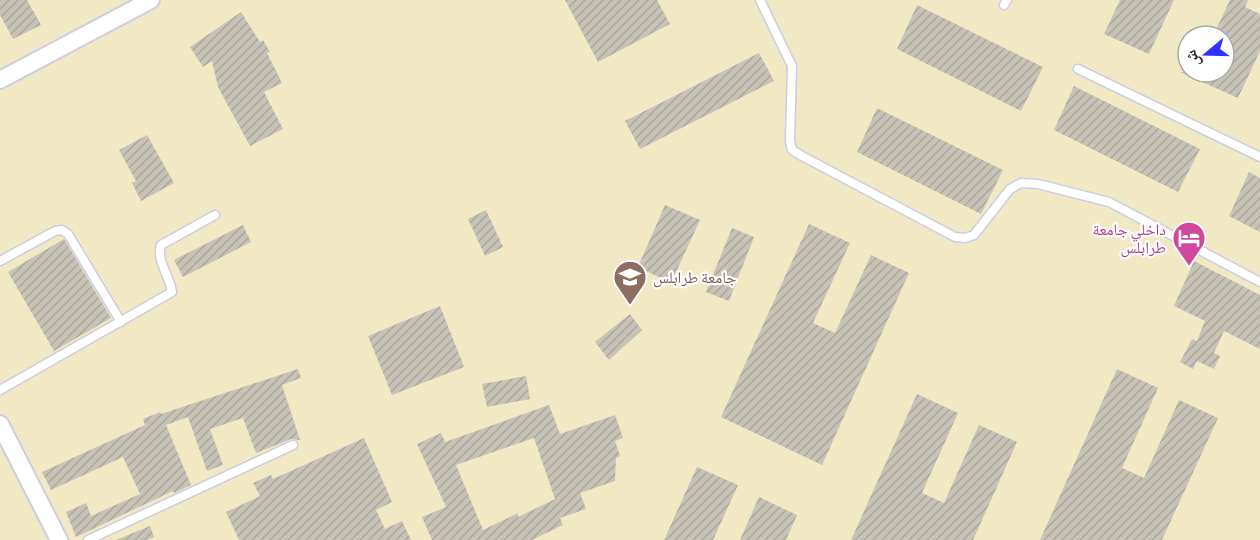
<svg xmlns="http://www.w3.org/2000/svg" width="1260" height="540" font-family="'Alegreya Sans','Noto Naskh Arabic',sans-serif">
<style>
.education{fill:#f0e9c3;fill-rule:evenodd}
.building{fill:url(#building-hatch);fill-rule:evenodd}
.lines{fill:none;stroke-linecap:round;stroke-linejoin:round}
.lane-casing{stroke:#cccce3;stroke-width:11}
.street-casing{stroke:#cccce3;stroke-width:20}
.lane{stroke:#fff;stroke-width:8}
.street{stroke:#fff;stroke-width:16}
.labels{text-anchor:middle;stroke-width:4.5;stroke-linejoin:round;paint-order:stroke}
.hotel-label{font-size:16px;fill:#b23c85;stroke:#fff;text-anchor:end}
.education-label{font-size:16px;fill:#785e54;stroke:#fff;text-anchor:start}
</style>
<defs>
<pattern id="building-hatch" width="6" height="6" patternUnits="userSpaceOnUse" patternTransform="scale(1.5)"><rect width="6" height="6" fill="#c7c3b7"/><path d="M-1 1l2-2M0 6l6-6M5 7l2-2" fill="none" stroke="#aba89d"/></pattern>
</defs>
<rect width="100%" height="100%" fill="#ece6d6"/>
<path class="education" d="M0,0H1260V540H0ZM1188,36H1224V72H1188Z"/>
<path class="building" d="M0,0H27L41,25L13,39L0,15Z
M565,0H657L670,24L598,62Z
M1120,0H1174L1149,54L1104,34Z
M1230,0H1248L1245,7L1260,14V51L1238,98L1180,72H1224V36H1213Z
M917,5L1043,67L1021,111L897,49Z
M241,12L260,42L263,40L270,52L267,53L282,83L264,92L283,129L250,146L218,87L212,61L203,67L190,47Z
M759,53L774,81L640,149L625,121Z
M1074,86L1200,149L1178,192L1054,130Z
M877,108L1003,170L981,214L857,152Z
M147,135L174,183L141,201L132,183L136,181L119,150Z
M1249,172L1260,178V232L1229,216Z
M665,205L700,220L671,283L638,267Z
M486,210L503,247L485,256L468,219Z
M809,224L850,243L813,323L835,333L871,255L909,273L822,465L721,417Z
M243,225L251,242L183,277L174,260Z
M732,228L754,237L729,301L706,292Z
M64,239L111,318L54,351L8,272Z
M1194,261L1260,295V349L1224,331L1214,353L1220,356L1214,369L1197,361L1193,369L1180,362L1192,339L1197,341L1205,321L1174,306Z
M440,306L464,367L392,395L368,336Z
M630,314L642,330L609,360L595,342Z
M298,369L301,378L282,385L300,440L291,439L256,453L243,418L210,429L223,465L207,471L188,417L166,425L191,485L174,493L173,491L76,537L66,512L86,503L91,516L140,494L123,457L51,490L42,472L145,425L143,419L160,412L161,414Z
M1117,369L1158,388L1122,468L1144,478L1179,400L1218,418L1162,540H1040Z
M526,376L530,399L487,407L482,384Z
M917,394L958,413L922,493L944,503L979,425L1017,442L973,540H851Z
M549,405L560,434L615,415L623,438L615,441L620,456L616,458L615,481L580,493L586,509L560,518L563,525L532,540H432L422,517L446,507L417,444L441,433L445,442ZM534,438L555,499L518,517V513L483,530L456,465Z
M364,438L392,502L376,510L385,529L402,521L411,540H239L226,512L260,496L253,483L271,475L273,479Z
M697,467L738,485L713,540H664Z
M759,497L797,515L786,540H740Z
M150,526L154,537L147,540H116Z"/>
<g class="lines">
<g class="lane-casing">
<path id="lane" d="M760,0L792,66L790,141L792,150L802,156L955,237L965,238L974,235L1010,189L1021,183L1038,184L1109,202L1260,282
M1004,5L1007,0
M1078,69L1260,157
M0,261L55,231L62,230L68,234L121,322
M0,390L172,292C170,276 156,261 161,245L215,215
M88,540L293,445"/>
</g>
<g class="street-casing">
<path id="street" d="M0,80L151,0
M0,424L59,540"/>
</g>
<use href="#lane" class="lane"/>
<use href="#street" class="street"/>
</g>
<defs>
<g id="hotel-pin" transform="scale(1.725)"><path d="M0 17L-7.5 6A9.5 9.5 0 1 1 7.5 6Z" fill="#d1479c" stroke="#fff"/><path d="M-6-4.5h1.5V1H6V5H4.5V3h-9V5H-6ZM-4 0a1.8 1.8 0 1 1 3.6 0ZM.5 0V-2.5h3Q6-2.5 6 0Z" fill="#fff"/></g>
<g id="university-pin" transform="scale(1.725)"><path d="M0 17L-7.5 6A9.5 9.5 0 1 1 7.5 6Z" fill="#8d6e63" stroke="#fff"/><path d="M0-5L7-2L0 1L-7-2ZM-4 1L0 2.5L4 1V4Q0 6-4 4Z" fill="#fff"/></g>
</defs>
<g fill-rule="evenodd">
<use href="#hotel-pin" x="1189" y="238"/>
<use href="#university-pin" x="630" y="277"/>
</g>
<g class="labels">
<g class="hotel-label">
<text x="1166" y="235">داخلي جامعة<tspan x="1166" dy="18">طرابلس</tspan></text>
</g>
<g class="education-label">
<text x="653" y="283">جامعة طرابلس</text>
</g>
</g>
<g transform="translate(1206 54) rotate(251)"><circle r="28" fill="#ffffff" stroke="#a9a9a9" stroke-width="1.5"/>
<path d="M0-4.5L10 22L0 15L-10 22Z" fill="#3032ff"/>
<text y="-9" font-size="16" font-weight="bold" text-anchor="middle" fill="#272727">ش</text>
</g>
</svg>
